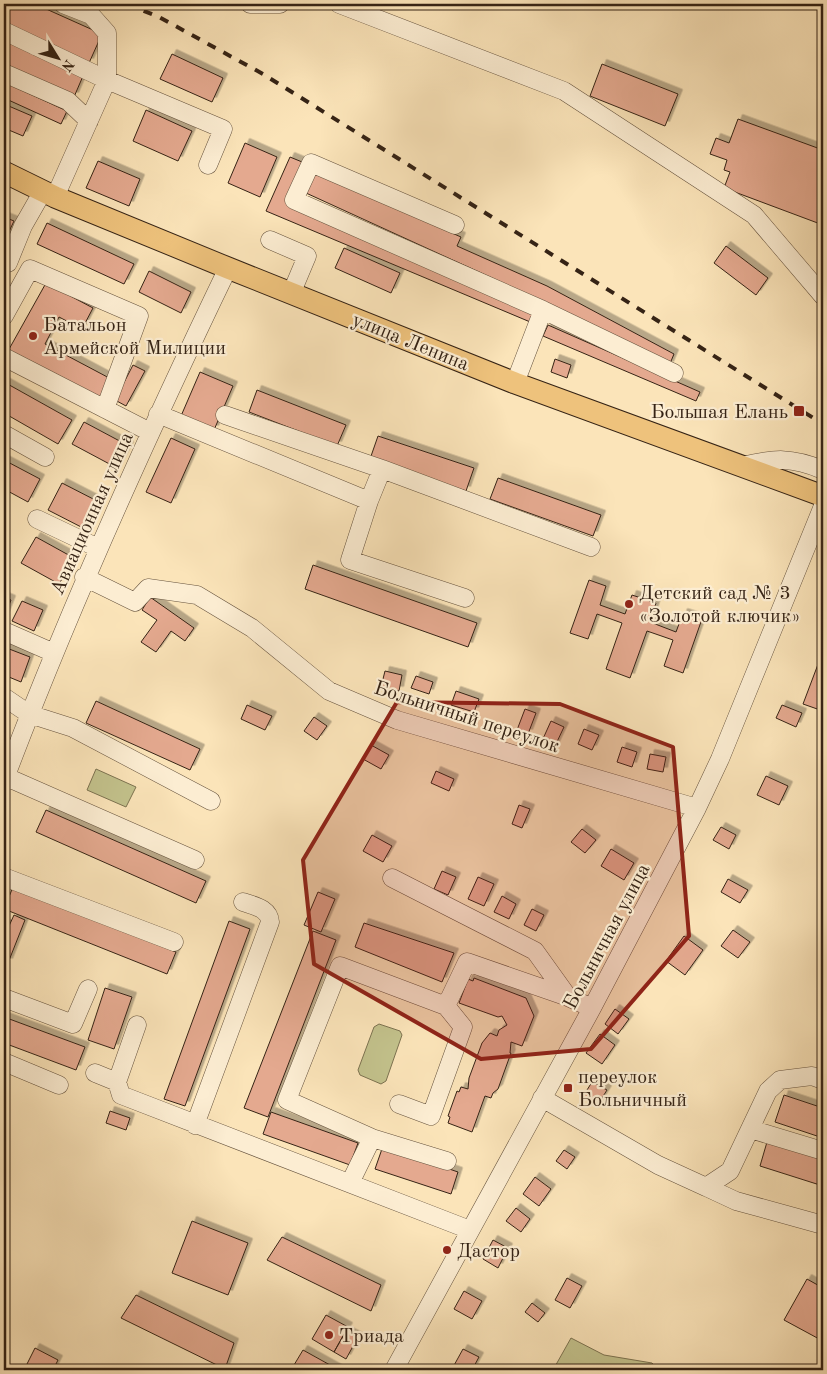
<svg xmlns="http://www.w3.org/2000/svg" width="827" height="1374" font-family="'Old Standard TT',serif">
<style>
.green{fill:#c3c28c;stroke:#7c7250}
.building{fill:#e4a98f;stroke:#352315;filter:url(#shadow)}
.lines{fill:none;stroke-linecap:round;stroke-linejoin:round}
.minor-casing{stroke:#66533e;stroke-width:19}
.major-casing{stroke:#352315;stroke-width:23}
.minor{stroke:#fcedd2;stroke-width:18}
.major{stroke:#eec27c;stroke-width:21}
.rail{stroke:#352315;stroke-width:4;stroke-dasharray:9 9;stroke-linecap:butt}
.marked{fill:#8f2418;fill-opacity:0.2;stroke:#8f2418;stroke-width:4;stroke-linejoin:round}
.poi-dot{fill:#8f2418;stroke:#fcedd2;stroke-width:2}
.labels{text-anchor:middle;stroke-width:4.5;stroke-linejoin:round;paint-order:stroke}
.poi-label{font-size:20px;fill:#352315;stroke:#fcedd2;text-anchor:start}
.street-label{font-size:20px;fill:#352315;stroke:#fcedd2}
</style>
<defs>
<filter id="shadow"><feDropShadow dx="4.5" dy="-4.5" stdDeviation="0" flood-color="#0004"/></filter>
</defs>
<rect width="100%" height="100%" fill="#fbe4b9"/>
<filter id="stains"><feTurbulence type="fractalNoise" baseFrequency=".004" numOctaves="4"/><feColorMatrix values="0 0 0 0 .2 0 0 0 0 .09 0 0 0 0 .02 0 0 0 .5 -.17"/></filter>
<radialGradient id="worn" r=".72"><stop offset=".6" stop-color="#630" stop-opacity="0"/><stop offset="1" stop-color="#630" stop-opacity=".3"/></radialGradient>
<path class="green" d="M96,769L136,787L126,807L87,790Z
M379,1024L400,1031L402,1035L386,1081L381,1084L360,1075L358,1070L374,1027Z
M571,1338L604,1355L652,1363L659,1370H553Z"/>
<path class="building" d="M4,4H35L102,34L89,63L4,24Z
M4,40L83,76L74,97L4,66Z
M172,54L223,78L212,102L160,79Z
M602,64L678,94L665,126L590,96Z
M4,82L67,111L61,124L4,98Z
M4,104L32,116L23,136L4,128Z
M146,110L192,131L178,161L133,141Z
M738,119L823,150V225L724,188L730,172L724,170L727,160L710,154L716,138L729,143Z
M245,143L277,157L260,197L228,183Z
M290,157L307,164L289,204L539,315L535,324L266,211Z
M98,161L140,179L129,206L86,188Z
M314,172L461,237L457,246L547,286L674,354L669,366L562,310L306,193Z
M4,217L14,221L4,242Z
M47,223L134,264L124,284L37,244Z
M726,246L768,278L756,295L714,263Z
M344,248L400,273L391,293L335,268Z
M149,271L191,292L181,313L139,292Z
M46,283L93,308L82,329L59,317L45,344L113,380L101,402L8,351Z
M548,325L700,392L696,401L543,336Z
M555,359L571,365L567,378L551,372Z
M133,365L145,371L126,406L115,400Z
M200,372L233,386L214,430L181,416Z
M4,382L72,420L58,444L4,413Z
M257,390L346,425L337,446L249,412Z
M84,422L129,446L117,468L72,444Z
M378,436L474,468L466,491L370,459Z
M171,438L195,449L171,503L146,492Z
M4,460L40,479L28,502L4,489Z
M498,478L601,515L593,536L490,499Z
M62,483L101,503L87,530L48,510Z
M36,537L74,558L59,584L21,563Z
M313,565L477,623L468,647L305,589Z
M589,580L606,586L600,605L625,614L632,595L656,603L650,622L676,632L683,613L702,619L683,673L664,666L673,640L647,631L630,678L606,669L622,623L597,614L588,639L570,633Z
M4,597L11,600L4,618Z
M150,597L194,628L185,641L171,631L156,652L141,642L157,620L142,610Z
M22,601L43,610L34,631L12,621Z
M4,647L30,657L21,682L4,675Z
M820,659L823,660V711L803,704Z
M385,671L402,675L399,691L381,687Z
M416,676L433,682L429,694L411,688Z
M456,691L479,699L474,712L451,705Z
M96,701L200,749L190,770L86,723Z
M247,705L272,716L265,730L241,719Z
M782,705L802,713L796,727L776,718Z
M525,709L536,713L528,734L517,730Z
M314,717L327,726L317,740L304,731Z
M551,721L564,727L555,746L542,741Z
M584,729L599,735L592,750L578,744Z
M371,745L389,755L381,769L363,759Z
M622,747L637,752L632,767L617,762Z
M650,754L666,757L663,772L647,769Z
M436,771L454,779L449,791L431,783Z
M766,776L788,786L779,805L757,795Z
M519,805L530,809L522,828L512,824Z
M46,810L206,881L196,903L36,832Z
M721,827L736,835L729,849L713,840Z
M582,829L596,840L585,853L571,842Z
M372,835L392,846L383,862L363,851Z
M611,849L634,863L624,880L601,866Z
M442,871L456,877L448,895L434,889Z
M478,877L494,884L484,906L468,899Z
M728,879L748,890L740,903L721,892Z
M13,887L176,952L167,974L4,909Z
M318,892L335,899L321,932L304,925Z
M502,896L516,904L509,919L494,912Z
M532,909L544,915L536,931L524,925Z
M14,915L25,920L8,963L4,961V923L9,926Z
M229,921L250,929L185,1106L164,1099Z
M364,923L454,953L442,982L355,947Z
M733,930L750,942L738,958L721,946Z
M313,931L336,940L268,1117L244,1108Z
M684,936L703,950L685,975L666,961Z
M474,978L526,998L534,1016L522,1046L511,1042L510,1053H511L498,1089L493,1093L491,1098L485,1096L472,1132L448,1123L450,1117L448,1116L457,1091L459,1092L461,1087L468,1089L469,1078L482,1043L490,1033L497,1036L499,1030L507,1025L502,1016L498,1017L459,1003L468,979L473,981Z
M105,988L132,997L114,1049L88,1040Z
M615,1009L629,1019L618,1034L605,1024Z
M4,1017L85,1047L76,1070L4,1043Z
M600,1034L615,1045L602,1064L586,1053Z
M592,1082L607,1090L597,1106L582,1098Z
M784,1095L823,1108V1138L775,1122Z
M110,1111L130,1118L126,1130L106,1123Z
M271,1112L358,1143L350,1165L263,1134Z
M767,1142L823,1159V1186L760,1166Z
M383,1146L458,1172L451,1194L375,1169Z
M564,1150L575,1157L567,1169L556,1161Z
M535,1177L551,1189L539,1206L523,1194Z
M516,1208L530,1219L521,1232L506,1221Z
M192,1221L248,1243L228,1295L172,1273Z
M282,1237L381,1285L371,1311L267,1260Z
M493,1240L508,1248L498,1268L483,1259Z
M567,1278L582,1286L570,1308L555,1300Z
M807,1279L823,1288V1337L821,1340L784,1320Z
M464,1291L482,1301L472,1319L454,1309Z
M136,1295L234,1343L225,1369L121,1318Z
M532,1303L545,1313L538,1322L525,1312Z
M326,1315L348,1327L334,1352L312,1339Z
M346,1331L358,1337L346,1359L334,1352Z
M35,1348L58,1360L53,1370H24Z
M463,1349L479,1357L472,1370L452,1369Z
M303,1350L339,1370H291Z"/>
<g class="lines">
<g class="minor-casing">
<path id="minor" d="M250,4H280
M339,4L564,91L754,215L823,296
M4,31L107,80V33L91,15L63,4
M4,73L68,101L89,121
M55,197L107,80L223,129L208,165
M455,225L311,163L294,200L543,310L674,373
M270,240L307,256L291,294
M8,263L23,226L43,191
M4,316L30,269L139,316L105,409
M4,357L150,432
M515,383L543,310
M158,414L369,501L350,560L465,598
M225,415L382,469L369,501
M4,434L45,457
M742,466C774,458 792,457 823,470
M382,469L591,547
M37,519L98,548
M84,577L135,602L148,588L197,595L252,628L329,691L397,720L697,808
M4,631L54,653
M4,697L29,714L73,728L211,801
M4,776L195,860
M4,781C70,606 147,436 228,268
M4,877L174,942
M392,878L535,951L568,997
M4,998L73,1024L88,989
M4,1062L59,1085
M95,1073L117,1082L121,1095L470,1230
M117,1082L137,1025
M542,1098L658,1165L706,1187L730,1171L768,1091L780,1080L812,1076L823,1080
M399,1104L431,1116L463,1027L446,1006
M195,1125L270,922C269,908 254,906 243,902
M750,1129L823,1151
M372,1138L447,1161
M350,1183L372,1138L287,1100L340,966L446,1006L467,962L568,997L592,1008
M706,1187L736,1201L823,1225
M394,1370L592,1008L697,808L720,759L823,506"/>
</g>
<g class="major-casing">
<path id="major" d="M4,172L55,197L228,268L515,383L823,496"/>
</g>
<use href="#minor" class="minor"/>
<use href="#major" class="major"/>
<path class="rail" d="M127,4L159,17L263,74L823,424"/>
</g>
<path class="marked" d="M397,702L560,704L673,747L689,936L591,1049L481,1059L314,964L303,860Z"/>
<g class="poi-dot">
<circle cx="33" cy="336" r="5"/>
<rect x="793" y="405" width="12" height="12" rx="2.5"/>
<circle cx="629" cy="604" r="5"/>
<rect x="563" y="1083" width="10" height="10" rx="2.5"/>
<circle cx="447" cy="1250" r="5"/>
<circle cx="329" cy="1335" r="5"/>
</g>
<g class="labels">
<g class="poi-label">
<text x="43" y="331">Батальон<tspan x="43" dy="23">Армейской Милиции</tspan></text>
<text x="788" y="418" text-anchor="end">Большая Елань</text>
<text x="639" y="599">Детский сад № 3<tspan x="639" dy="23">«Золотой ключик»</tspan></text>
<text x="578" y="1083">переулок<tspan x="578" dy="23">Больничный</tspan></text>
<text x="457" y="1257">Дастор</text>
<text x="339" y="1342">Триада</text>
</g>
<g class="street-label">
<text transform="translate(411 341) rotate(22)" y="7">улица Ленина</text>
<text transform="translate(91 513) rotate(-66)" y="7">Авиационная улица</text>
<text transform="translate(467 716) rotate(18)" y="7">Больничный переулок</text>
<text transform="translate(606 936) rotate(-62)" y="7">Больничная улица</text>
</g>
</g>
<rect width="827" height="1374" fill="none" stroke="#fbe4b9" stroke-width="20"/>
<rect x="5" y="5" width="817" height="1364" fill="none" stroke="#352315" stroke-width="2.5"/>
<rect x="10" y="10" width="807" height="1354" fill="none" stroke="#352315"/>
<g transform="translate(58 58) rotate(127)" stroke="#fcedd2" stroke-width="4" paint-order="stroke">
<path d="M0-4L9 19L0 12L-9 19Z" fill="#352315"/>
<text y="-8" font-size="14" font-weight="bold" text-anchor="middle" fill="#352315">N</text>
</g>
<rect width="100%" height="100%" filter="url(#stains)"/>
<rect width="100%" height="100%" fill="url(#worn)"/>
</svg>
